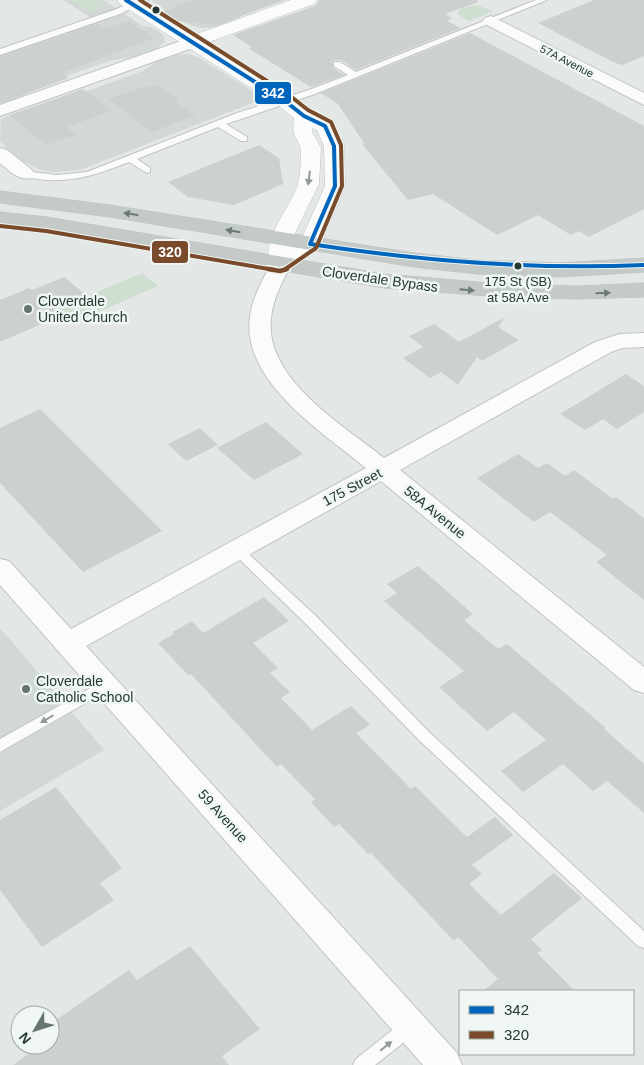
<svg xmlns="http://www.w3.org/2000/svg" width="644" height="1065" font-family="Helvetica,sans-serif">
<style>
.built{fill:#d1d8d5}
.green{fill:#cedfd1}
.building{fill:#ccd0ce}
.lines{fill:none;stroke-linecap:round;stroke-linejoin:round}
.service-casing{stroke:#c0c4c2;stroke-width:2}
.minor-casing{stroke:#c0c4c2;stroke-width:2}
.tertiary-casing{stroke:#c0c4c2;stroke-width:1}
.trunk-casing{stroke:#bcc3c0;stroke-width:1}
.service{fill:#fbfbfb;fill-rule:evenodd}
.minor{fill:#fbfbfb;fill-rule:evenodd}
.tertiary{fill:#fbfbfb;fill-rule:evenodd}
.trunk{fill:#c4cac8;fill-rule:evenodd}
.bus-1-casing{stroke:#f0f6f3;stroke-width:6}
.bus-2-far1-casing{stroke:#f0f6f3;stroke-width:6}
.bus-2-casing{stroke:#f0f6f3;stroke-width:8}
.bus-1{stroke:#0065bd;stroke-width:4}
.bus-2-far1{stroke:#7a4b2a;stroke-width:4}
.bus-2{stroke:#7a4b2a;stroke-width:4.5}
.oneway{fill:#8f9a96}
.oneway2{fill:#6b7a74}
.bus-dot{fill:#233830;stroke:#f0f6f3;stroke-width:2}
.poi-dot{fill:#66756f;stroke:#f0f6f3;stroke-width:2}
.labels{text-anchor:middle;stroke-width:5;stroke-linejoin:round;paint-order:stroke}
.far-street-label{font-size:11px;fill:#233830;stroke:#f0f6f3}
.bus-label{font-size:13px;fill:#233830;stroke:#f0f6f3}
.street-label{font-size:14px;fill:#233830;stroke:#f0f6f3}
.poi-label{font-size:14px;fill:#233830;stroke:#f0f6f3;text-anchor:start}
.line-badge{stroke:#f0f6f3;stroke-width:2}
.badge-label{font-size:14px;text-anchor:middle;font-weight:bold;fill:#fff}
</style>
<rect width="100%" height="100%" fill="#e3e7e5"/>
<path class="built" d="M63,0H103L143,26L151,27L158,31L163,35L165,42L155,49L132,57L109,61L29,89L21,97L0,104V55L96,21Z
M152,0H280L245,13L239,18L216,27L203,28L189,25L153,2Z
M189,54L199,58L254,92L258,98L257,101L80,170L52,172L38,169L24,162L6,148L0,141L1,119L22,111L42,107L143,71L156,62L176,55Z
M0,628L104,750L0,811Z"/>
<path class="green" d="M70,0H96L106,6L89,12Z
M476,5L493,11L469,21L457,14L460,9Z
M142,273L158,286L75,322L60,308Z"/>
<path class="building" d="M195,0H285L216,25L176,21L160,12Z
M319,0H478V2L445,14L452,18L447,21L461,28L356,70L341,60H334L332,62L333,68L344,75L311,87L248,48L252,47L233,35L315,6Z
M594,0H644V56L622,65L613,62L538,23Z
M128,21L154,38L61,73L69,78L0,103V57L97,24L107,28Z
M470,33L644,126V209L589,237L579,231L571,235L538,215L497,235L433,194L408,200L362,144L364,143L338,104L321,93Z
M157,85L179,100L175,102L196,115L152,132L108,99L147,86L150,87Z
M83,89L112,110L67,127L76,135L46,145L10,115Z
M259,145L279,158L283,184L234,205L188,197L168,182Z
M64,277L87,296L54,311L60,316L0,342V300L29,288L32,290Z
M505,317L498,327L519,340L482,361L477,357L458,385L441,372L430,378L403,358L423,347L409,336L434,324L459,342Z
M626,374L644,386V412L617,429L603,419L585,430L560,414Z
M40,409L162,531L83,572L0,483V428Z
M266,422L303,454L254,480L217,448Z
M200,428L218,445L186,461L168,444Z
M518,454L538,468L547,463L565,476L574,470L613,499L616,497L644,518V600L596,562L607,555L550,512L534,522L477,478Z
M418,566L473,614L464,620L498,649L507,644L606,728L604,729L644,764V813L607,781L593,791L563,764L523,792L501,771L546,740L514,712L487,731L439,687L464,671L384,601L397,593L387,584Z
M264,597L289,621L253,643L278,668L270,673L290,692L281,698L312,730L351,706L370,725L356,733L411,789L415,786L467,837L495,817L513,835L472,865L482,874L469,884L501,915L554,873L582,898L531,939L542,950L537,953L575,991H483L498,979L458,937L454,941L371,853L368,854L339,824L334,827L311,802L315,799L281,764L277,767L191,674L188,675L158,643L174,634L172,632L192,621L203,633Z
M56,787L122,868L100,883L114,900L42,947L0,890V820Z
M190,946L260,1029L222,1056L229,1065H13L41,1045H50V1024L129,970L137,980Z"/>
<g class="lines">
<g class="service-casing">
<path id="service" d="M137,0H148L120,14L0,55V49L114,10Z
M536,0H547L315,94L226,124L247,137V141H241L218,127L137,159L150,168V172L147,173L129,162C91,177 63,186 22,176L20,174L25,171L57,175L87,172L237,113L309,90L348,75L334,66V62H340L356,72Z
M236,544L240,546L316,616L429,732L644,931V948L638,946L419,740L306,624L232,552L230,549L232,546Z
M105,680L110,681L112,685L110,689L0,752V739Z
M411,1018L417,1020L419,1026L417,1032L375,1065H353L356,1059L405,1020Z"/>
</g>
<g class="minor-casing">
<path id="minor" d="M491,16L644,93V105L485,24L483,21L485,18Z
M192,37L198,38L200,42L198,46L0,116V105Z
M0,148L7,150L32,170L34,174L32,178C18,181 10,171 0,163Z
M281,258L288,260L291,264C283,281 273,298 271,318C264,379 343,425 384,458L595,342L620,334L644,333V347L622,348L611,352L400,470L644,667V693L634,690L381,481L86,646L457,1053L462,1065H423L0,585V559L9,561L71,629L366,468C323,433 241,381 250,317C252,298 262,281 271,264L274,260Z"/>
</g>
<g class="tertiary-casing">
<path id="tertiary" d="M117,0H138L194,35L291,0H317L314,4L206,43L292,97L311,112L332,122L344,146L345,186L321,244L318,249L289,269L281,271L273,269C256,244 291,208 298,184C300,178 302,152 300,146C294,132 292,135 294,118L278,105L120,4ZM312,128L317,130L324,146L325,186L301,240L292,246V239L319,184L321,148L312,132Z"/>
</g>
<g class="trunk-casing">
<path id="trunk" d="M0,191L110,205L414,253L478,260L559,263L644,258V272L559,277L478,274L414,267L110,217L0,203Z
M0,212L47,217L384,274L514,285L579,286L644,283V297L579,299L514,298L384,288L47,231L0,224Z"/>
</g>
<use href="#service" class="service"/>
<use href="#minor" class="minor"/>
<use href="#tertiary" class="tertiary"/>
<use href="#trunk" class="trunk"/>
<g class="bus-1-casing">
<path id="bus-1" d="M126,0L285,101L304,116L325,126L334,146L335,186L310,244C421,261 531,270 644,265"/>
</g>
<g class="bus-2-far1-casing">
<path id="bus-2-far1" d="M140,0L289,95L308,110L331,122L341,145L342,186L316,248L284,270
M0,226L46,231L275,270"/>
</g>
<g class="bus-2-casing">
<path id="bus-2" d="M268,269L280,271L287,269"/>
</g>
<use href="#bus-1" class="bus-1"/>
<use href="#bus-2-far1" class="bus-2-far1"/>
<use href="#bus-2" class="bus-2"/>
</g>
<defs><path id="oneway-solid" d="M-6-.8H1V-3.2L6.5 0L1 3.2V.8H-6Z" transform="scale(1.25)"/></defs>
<g class="oneway">
<use href="#oneway-solid" transform="translate(309 178) rotate(97)"/>
<use href="#oneway-solid" transform="translate(47 719) rotate(150)"/>
<use href="#oneway-solid" transform="translate(386 1046) rotate(-39)"/>
</g>
<g class="oneway2">
<use href="#oneway-solid" transform="translate(131 214) rotate(-171)"/>
<use href="#oneway-solid" transform="translate(233 231) rotate(-170)"/>
<use href="#oneway-solid" transform="translate(467 290) rotate(5)"/>
<use href="#oneway-solid" transform="translate(603 293) rotate(-2)"/>
</g>
<g class="bus-dot">
<circle cx="156" cy="10" r="4.5"/>
<circle cx="518" cy="266" r="4.5"/>
</g>
<g class="poi-dot">
<circle cx="28" cy="309" r="5"/>
<circle cx="26" cy="689" r="5"/>
</g>
<g class="labels">
<g class="far-street-label">
<text transform="translate(567 61) rotate(27)" y="4">57A Avenue</text>
</g>
<g class="bus-label">
<text x="518" y="286">175 St (SB)<tspan x="518" dy="16">at 58A Ave</tspan></text>
</g>
<g class="street-label">
<text transform="translate(380 279) rotate(8)" y="5">Cloverdale Bypass</text>
<text transform="translate(352 487) rotate(-28)" y="5">175 Street</text>
<text transform="translate(435 512) rotate(39)" y="5">58A Avenue</text>
<text transform="translate(223 816) rotate(48)" y="5">59 Avenue</text>
</g>
<g class="poi-label">
<text x="38" y="306">Cloverdale<tspan x="38" dy="16">United Church</tspan></text>
<text x="36" y="686">Cloverdale<tspan x="36" dy="16">Catholic School</tspan></text>
</g>
</g>
<g class="line-badge">
<rect x="254" y="81" width="38" height="24" rx="5" fill="#0065bd"/>
<rect x="151" y="240" width="38" height="24" rx="5" fill="#7a4b2a"/>
</g>
<g class="badge-label">
<text x="273" y="98">342</text>
<text x="170" y="257">320</text>
</g>
<rect x="459" y="990" width="175" height="65" fill="#f0f6f3" stroke="#9eaaa5"/>
<rect x="469" y="1006" width="25" height="8" fill="#0065bd" stroke="#9eaaa5"/>
<text x="504" y="1015" font-size="15" fill="#233830">342</text>
<rect x="469" y="1031" width="25" height="8" fill="#7a4b2a" stroke="#9eaaa5"/>
<text x="504" y="1040" font-size="15" fill="#233830">320</text>
<g transform="translate(35 1030) rotate(231)"><circle r="24" fill="#f0f6f3" stroke="#9eaaa5"/>
<path d="M0-4L9 19L0 12L-9 19Z" fill="#66756f"/>
<text y="-8" font-size="14" font-weight="bold" text-anchor="middle" fill="#233830">N</text>
</g>
</svg>
